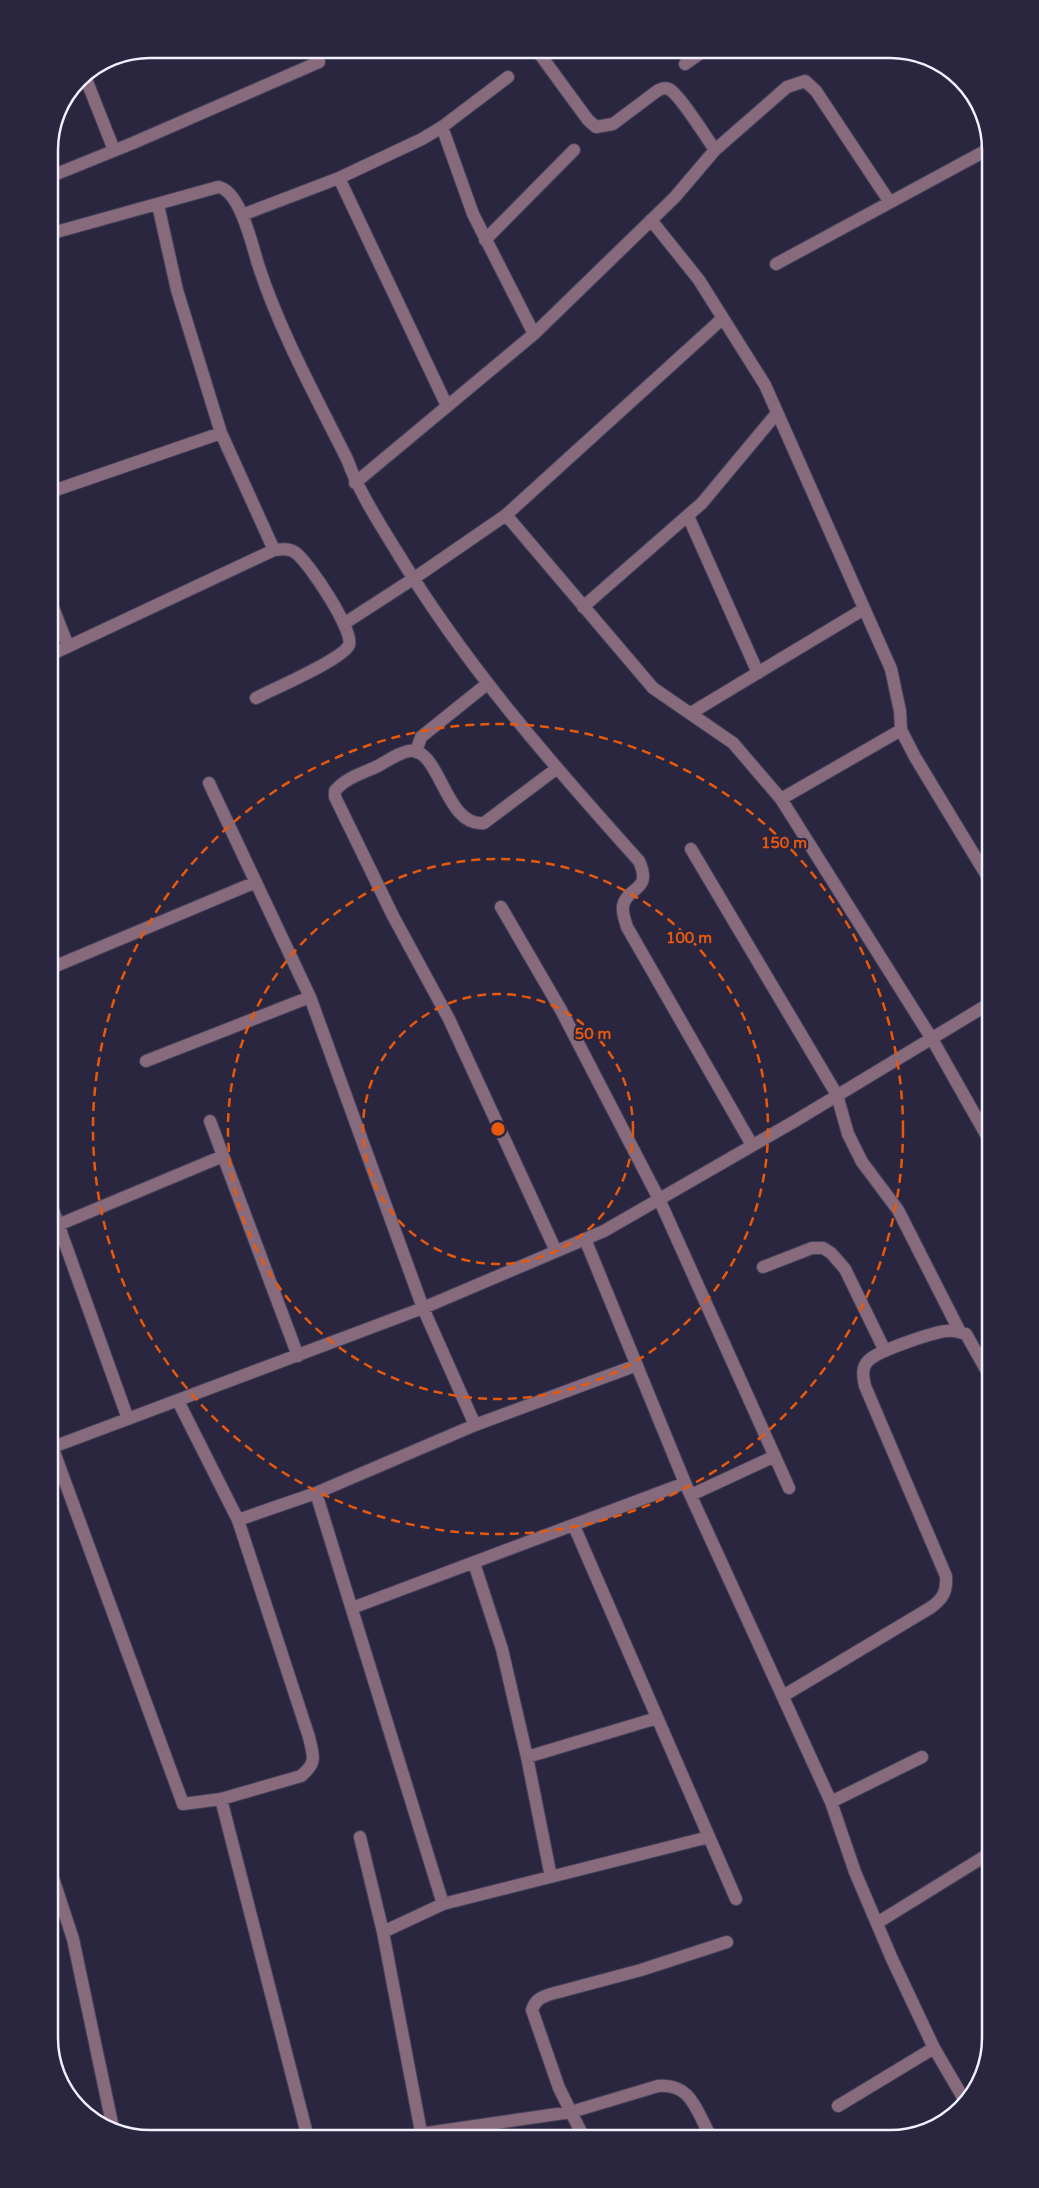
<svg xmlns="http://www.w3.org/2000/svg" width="1039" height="2188" font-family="'Varela Round',sans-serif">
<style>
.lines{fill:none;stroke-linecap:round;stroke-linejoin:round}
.minor-casing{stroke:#46425b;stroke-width:14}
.minor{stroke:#886a7d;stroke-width:12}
.ring{fill:none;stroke:#e8590c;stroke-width:2.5;stroke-dasharray:9 6}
.rim{fill:none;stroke:#f1f0fe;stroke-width:2.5}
.centre{fill:#e8590c;stroke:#2a2640;stroke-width:2.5}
.ring-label{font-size:15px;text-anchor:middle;font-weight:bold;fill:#e8590c;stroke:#2a2640;stroke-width:4;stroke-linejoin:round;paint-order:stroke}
</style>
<rect width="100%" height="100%" fill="#2a2640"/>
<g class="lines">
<g class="minor-casing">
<path id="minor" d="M536,49L588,120L596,127L613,124L657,91C661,89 664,87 669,89C680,95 706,137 715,150
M685,64L706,49
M84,74L114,150
M442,127L473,214L534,334
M49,177L133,143L319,62
M339,178L447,406
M158,205L177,290L221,433L274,550
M242,215L339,178L422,139L442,127L508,77
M651,220L699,280L765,385L891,669L900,711L901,730L915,757L987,876
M49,234L218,187C240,190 252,245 258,264C280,332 315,395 347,459C359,492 378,521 397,552C465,665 551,763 639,861C653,892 627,886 623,906C622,913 625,920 627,927L752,1145
M485,240L574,150
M776,264L985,151
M355,483L534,334L675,197L715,150L787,87L805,81L816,91L889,201
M50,492L221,433
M506,515L653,688L733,743L781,799L932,1039L988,1138
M688,516L758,673
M50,600L68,646
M583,607L702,503L777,413
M345,623L413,579L506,515L723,318
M50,655L274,550C282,549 289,548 296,553C309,563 354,630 349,645C342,660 273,689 256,698
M691,713L864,609
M416,752L421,737L487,684
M209,783L310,997L423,1308L475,1425L316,1493
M781,799L901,730
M691,849L837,1095L848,1134L862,1162L898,1210L960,1332
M501,907L561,1010L659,1199L789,1488
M51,968L256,882
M146,1061L310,997
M210,1121L298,1356
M52,1207L128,1419
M58,1225L223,1156
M585,1239L685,1483L831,1802L855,1872L892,1959L934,2048L965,2101
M556,1251L449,1019L393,916L335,797V791C345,778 363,773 378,766C387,761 398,753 409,751C441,747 444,827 484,823L556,769
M763,1267L812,1248H823L831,1253L845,1269L885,1351
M178,1401L238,1520L316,1493L443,1904L383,1932L422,2137
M475,1425L637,1365
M53,1447L423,1308L604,1231L795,1121L987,1005
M53,1449L183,1804L221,1799L308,2138
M691,1495L775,1456
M574,1526L736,1899
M474,1563L502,1649L527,1757L551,1877
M352,1608L685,1483
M783,1696L930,1608C943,1599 947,1592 946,1576L865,1386C863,1377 861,1367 869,1360C878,1351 933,1332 947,1331C953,1330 960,1332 966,1334L988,1373
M527,1757L657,1718
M221,1799L301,1776C318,1762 313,1756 309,1737L238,1520
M831,1802L922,1757
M360,1837L383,1932
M54,1881L73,1939L113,2128
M443,1904L709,1837
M877,1923L990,1853
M838,2106L934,2048
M420,2134L571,2112L583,2136
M710,2135C696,2110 691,2083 658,2086L571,2112L559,2088L532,2010C535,2000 541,1997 551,1994L641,1970L727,1942"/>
</g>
<use href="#minor" class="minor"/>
</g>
<g class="ring">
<circle cx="498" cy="1129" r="135"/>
<circle cx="498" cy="1129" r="270"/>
<circle cx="498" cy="1129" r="405"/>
</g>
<path d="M0 0H1039V2188H0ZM150 58H890A92 92 0 0 1 982 150V2038A92 92 0 0 1 890 2130H150A92 92 0 0 1 58 2038V150A92 92 0 0 1 150 58Z" fill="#2a2640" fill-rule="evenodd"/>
<path class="rim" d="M150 58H890A92 92 0 0 1 982 150V2038A92 92 0 0 1 890 2130H150A92 92 0 0 1 58 2038V150A92 92 0 0 1 150 58Z"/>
<circle cx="498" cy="1129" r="8" class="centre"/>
<g class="ring-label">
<text x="784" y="848">150 m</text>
<text x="689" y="943">100 m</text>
<text x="593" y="1039">50 m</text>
</g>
</svg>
